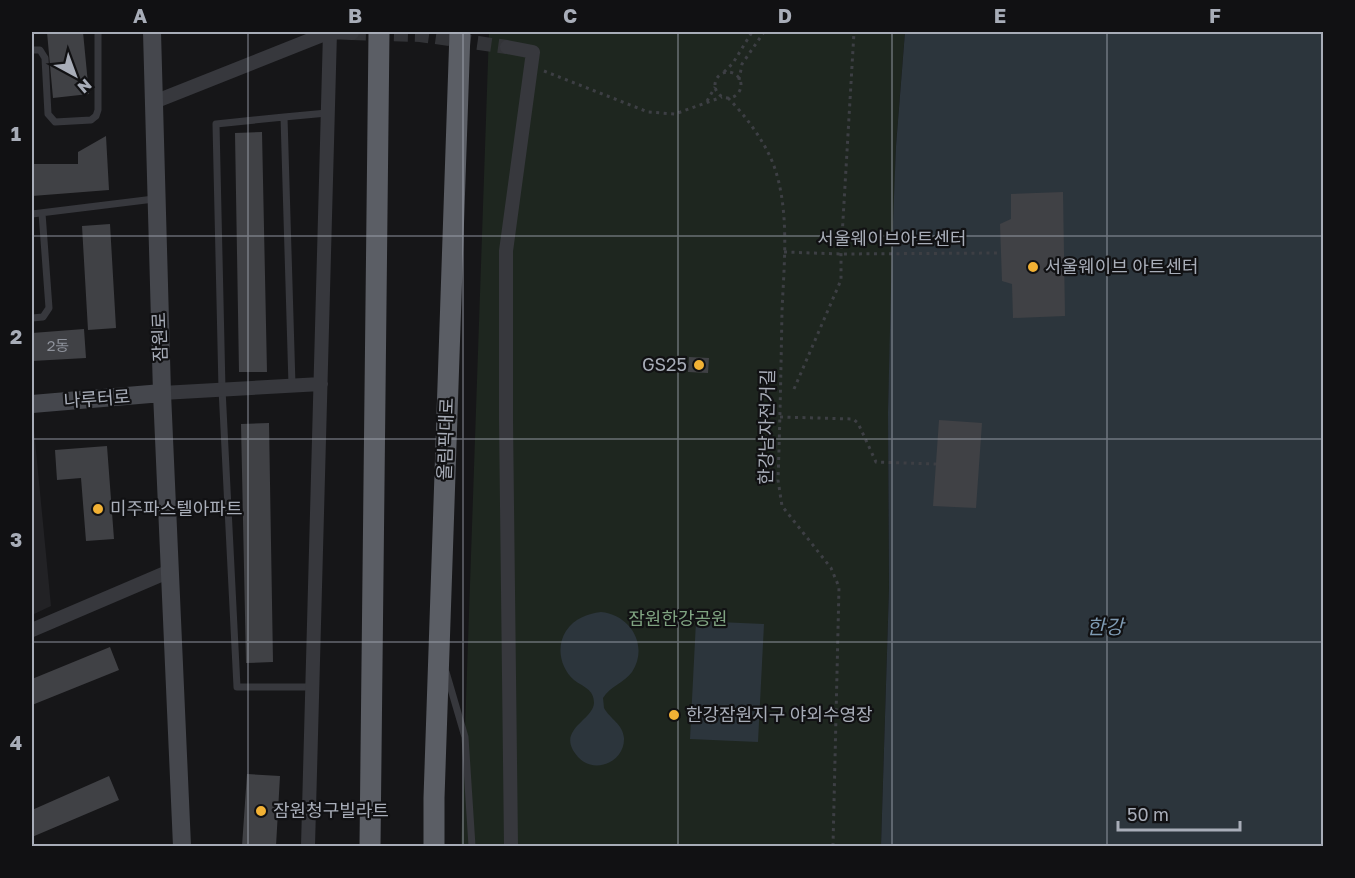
<svg xmlns="http://www.w3.org/2000/svg" width="1355" height="878" font-family="'Golos Text','Noto Sans KR',sans-serif">
<style>
.built{fill:#222225}
.green{fill:#1e261f}
.water{fill:#2c353c}
.building{fill:#404145}
.lines{fill:none;stroke-linecap:round;stroke-linejoin:round}
.minor-tunnel{stroke:#333438;stroke-width:14;stroke-dasharray:14 7;stroke-linecap:butt}
.path{stroke:#3d3f44;stroke-width:3;stroke-dasharray:3 4.5;stroke-linecap:butt}
.service{stroke:#37383d;stroke-width:7}
.minor{stroke:#37383d;stroke-width:14}
.secondary{stroke:#45474d;stroke-width:18}
.trunk{stroke:#5b5e65;stroke-width:21}
.grid{fill:none;stroke:#a8adb8;stroke-width:1.5;stroke-opacity:0.55}
.poi-dot{fill:#f2b134;stroke:#111113;stroke-width:2}
.labels{text-anchor:middle;stroke-width:4.5;stroke-linejoin:round;paint-order:stroke}
.number-label{font-size:15px;fill:#8e929b}
.street-label{font-size:18px;fill:#a8adb8;stroke:#111113}
.poi-label{font-size:18px;fill:#a8adb8;stroke:#111113;text-anchor:start}
.park-label{font-size:18px;fill:#7fa381;stroke:#111113}
.water-label{font-size:20px;font-style:italic;fill:#7f9bb3;stroke:#111113}
.neatline{fill:none;stroke:#a8adb8;stroke-width:2}
.grid-label{font-size:20px;text-anchor:middle;font-weight:bold;fill:#a8adb8}
</style>
<rect width="100%" height="100%" fill="#161618"/>
<path class="built" d="M32,430H34L51,606L32,615Z"/>
<path class="green" d="M489,32H905L896,146L888,412L889,588L881,846H461Z"/>
<path class="water" d="M905,32H1323V846H881L889,588L888,412L892,247L896,146Z
M601,612C631,615 649,646 632,672C624,683 610,686 603,698L604,708C610,719 623,724 624,738C625,762 594,775 578,757C554,730 593,721 594,703C594,689 583,687 574,680C560,668 556,646 566,631C575,618 587,614 601,612Z
M696,621L764,624L758,742L690,739Z"/>
<path class="building" d="M47,32H83L89,94L53,98Z
M262,132L267,372H239L235,133Z
M106,136L109,190L32,196V164H78V152Z
M1063,192L1065,316L1013,318L1012,284L1002,281L1000,224L1011,219V194Z
M110,224L116,328L88,330L82,226Z
M84,329L86,358L32,361V333Z
M689,357L709,358L708,373L688,372Z
M939,420L982,423L976,508L933,506Z
M269,423L273,662L246,663L241,424Z
M107,446L114,539L86,541L81,478L57,480L55,450Z
M110,647L119,670L32,705V679Z
M247,774L280,776L276,846H242Z
M109,776L119,800L32,837V810Z"/>
<g class="lines">
<path class="minor-tunnel" d="M352,33L420,35L507,47"/>
<path class="path" d="M544,71L648,112L675,114L722,97
M724,72L733,63L752,32
M715 85a13 13 0 1 1 26 0a13 13 0 1 1-26 0Z
M739,80L742,64L764,32
M728,98C746,116 765,142 774,166C790,211 784,264 782,311C781,367 780,423 778,480L782,506L831,568L839,587L833,846
M707,101L715,87
M784,252L841,254L1000,253
M794,389L841,280V254L854,32
M780,417L853,419L858,423L876,462L936,464"/>
<path class="service" d="M32,50H40L45,58L48,114L55,122L91,120L96,116L98,110V32
M284,117L327,113
M32,214L154,199
M32,318L43,317L49,308L42,213
M292,385L284,117L216,124L222,389L237,687H313
M446,672L465,737L472,846"/>
<path class="minor" d="M507,47L533,52L506,251V420L511,846
M154,102L330,32L352,33
M162,393L321,384
M32,630L170,571
M308,846L330,32"/>
<path class="secondary" d="M152,32L162,393L182,846
M32,404L162,393"/>
<path class="trunk" d="M370,846L379,32
M434,846V798L460,32"/>
</g>
<path class="grid" d="M248,32V846M463,32V846M678,32V846M892,32V846M1107,32V846M32,236H1324M32,439H1324M32,642H1324"/>
<g class="poi-dot">
<circle cx="1033" cy="267" r="6"/>
<circle cx="699" cy="365" r="6"/>
<circle cx="98" cy="509" r="6"/>
<circle cx="674" cy="715" r="6"/>
<circle cx="261" cy="811" r="6"/>
</g>
<g class="labels">
<g class="number-label">
<text x="58" y="351">2동</text>
</g>
<g class="street-label">
<text x="892" y="245">서울웨이브아트센터</text>
<text transform="translate(160 337) rotate(-92)" y="6">잠원로</text>
<text transform="translate(97 399) rotate(-4)" y="6">나루터로</text>
<text transform="translate(767 427) rotate(-89)" y="6">한강남자전거길</text>
<text transform="translate(446 439) rotate(-88)" y="6">올림픽대로</text>
</g>
<g class="poi-label">
<text x="1045" y="273">서울웨이브 아트센터</text>
<text x="687" y="371" text-anchor="end">GS25</text>
<text x="110" y="515">미주파스텔아파트</text>
<text x="686" y="721">한강잠원지구 야외수영장</text>
<text x="273" y="817">잠원청구빌라트</text>
</g>
<g class="park-label">
<text x="678" y="625">잠원한강공원</text>
</g>
<g class="water-label">
<text x="1105" y="634">한강</text>
</g>
</g>
<rect width="1355" height="878" fill="none" stroke="#111113" stroke-width="66"/>
<g transform="translate(75 75) rotate(139)" stroke="#111113" stroke-width="4.5" paint-order="stroke">
<path d="M0-4.5L10 22L0 15L-10 22Z" fill="#a8adb8"/>
<text y="-9" font-size="16" font-weight="bold" text-anchor="middle" fill="#a8adb8">N</text>
</g>
<path d="M1118 821v9h122v-9" fill="none" stroke="#a8adb8" stroke-width="3"/>
<text x="1127" y="821" font-size="18" fill="#a8adb8" stroke="#111113" stroke-width="4.5" paint-order="stroke">50 m</text>
<rect x="33" y="33" width="1289" height="812" class="neatline"/>
<g class="grid-label">
<text x="140" y="23">A</text>
<text x="355" y="23">B</text>
<text x="570" y="23">C</text>
<text x="785" y="23">D</text>
<text x="1000" y="23">E</text>
<text x="1215" y="23">F</text>
<text x="16" y="141">1</text>
<text x="16" y="344">2</text>
<text x="16" y="547">3</text>
<text x="16" y="750">4</text>
</g>
</svg>
